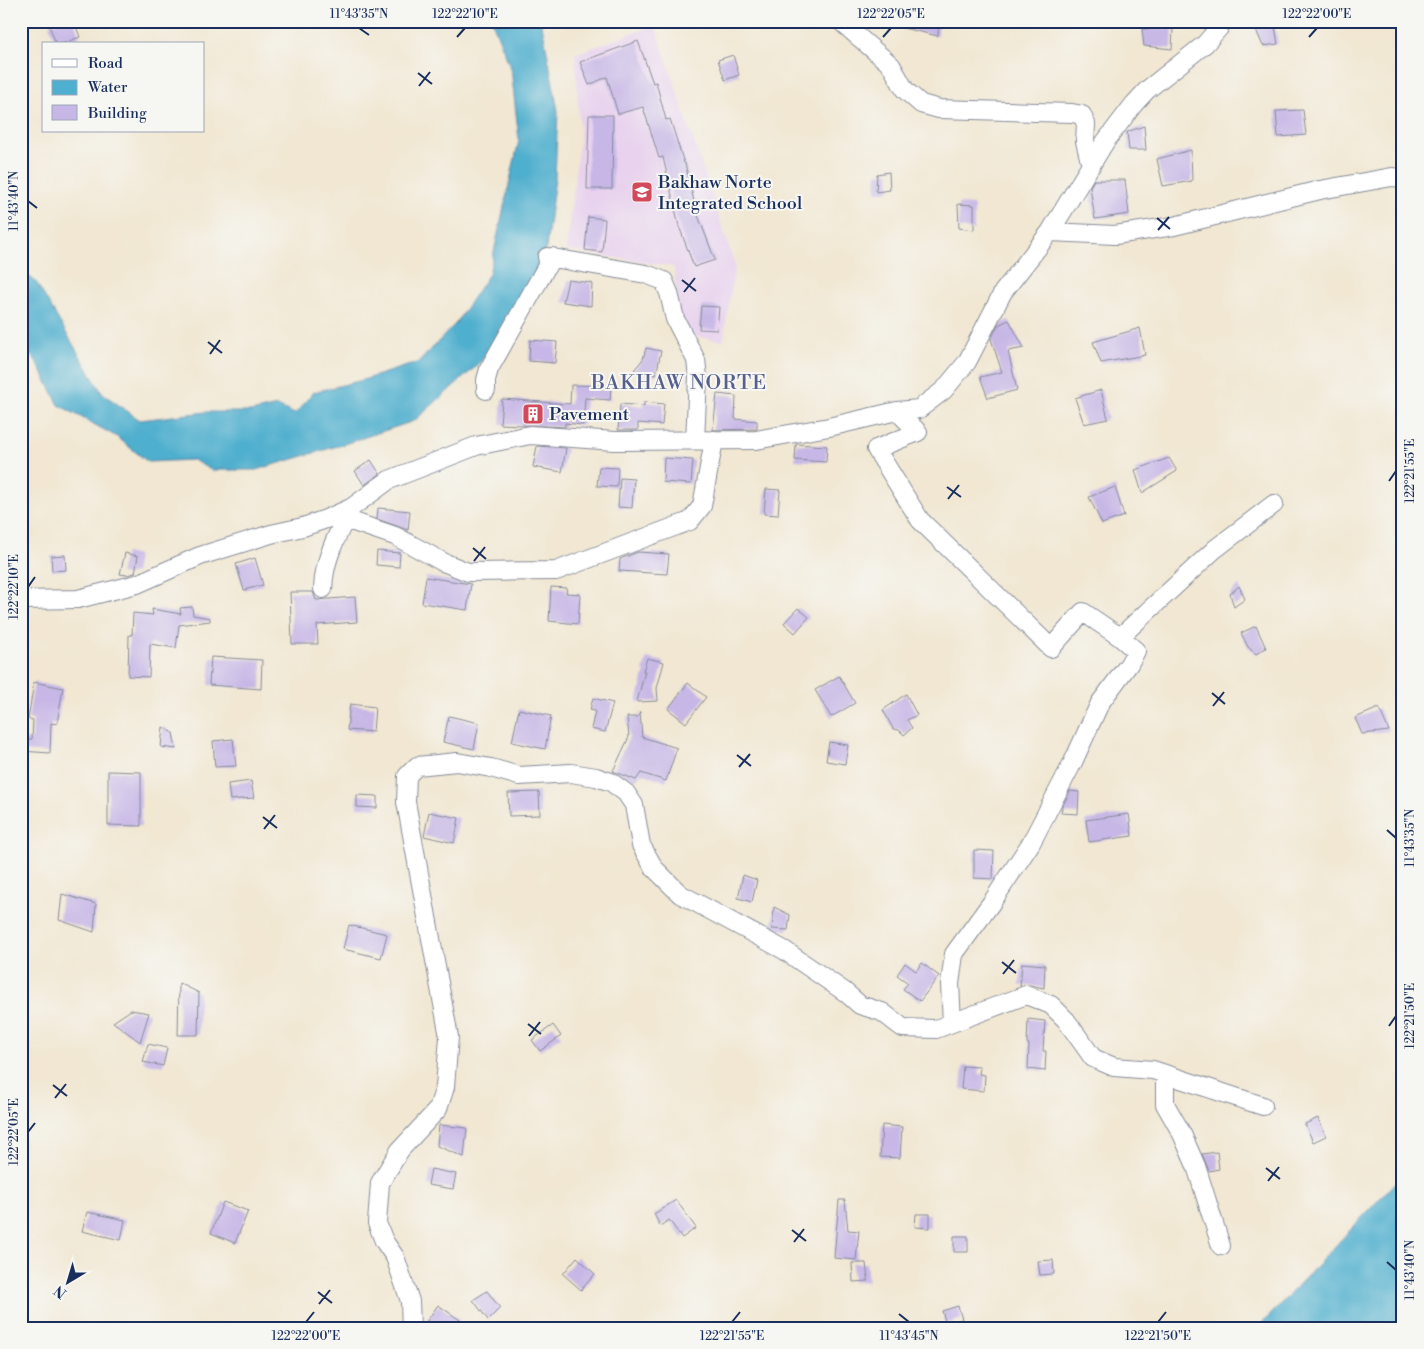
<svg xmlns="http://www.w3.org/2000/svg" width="1424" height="1349" font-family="'Libre Bodoni',serif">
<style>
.built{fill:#e8d2ee}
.water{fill:#4fafce;stroke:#356f96}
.building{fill:#c7b7e6}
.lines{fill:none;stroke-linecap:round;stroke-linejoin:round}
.minor-casing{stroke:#868b98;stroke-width:20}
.minor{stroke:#fff;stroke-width:18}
.ticks{fill:none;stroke:#1b2f5e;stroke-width:2}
.labels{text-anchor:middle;stroke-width:4;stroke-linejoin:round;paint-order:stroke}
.poi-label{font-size:18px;fill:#1b2f5e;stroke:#f6f6f2;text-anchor:start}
.quarter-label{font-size:20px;letter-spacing:1px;fill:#575f8e;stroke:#f6f6f2}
.neatline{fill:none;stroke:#1b2f5e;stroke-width:2}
.ticks-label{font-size:12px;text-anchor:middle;fill:#1b2f5e}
</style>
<rect width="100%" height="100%" fill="#f6f6f2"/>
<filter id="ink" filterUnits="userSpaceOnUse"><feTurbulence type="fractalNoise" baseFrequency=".02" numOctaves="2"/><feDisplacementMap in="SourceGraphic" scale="10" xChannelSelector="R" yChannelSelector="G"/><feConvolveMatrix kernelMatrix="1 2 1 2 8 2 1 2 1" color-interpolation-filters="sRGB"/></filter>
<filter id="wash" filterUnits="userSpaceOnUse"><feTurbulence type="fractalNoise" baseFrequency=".0096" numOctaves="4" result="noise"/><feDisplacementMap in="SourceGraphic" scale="20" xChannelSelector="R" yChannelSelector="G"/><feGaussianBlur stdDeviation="1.12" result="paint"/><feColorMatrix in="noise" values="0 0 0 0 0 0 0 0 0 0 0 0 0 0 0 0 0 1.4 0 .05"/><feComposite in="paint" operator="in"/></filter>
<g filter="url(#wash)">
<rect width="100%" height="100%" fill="#f1e7d2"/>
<path class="built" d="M655,25L735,265L723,341L694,336L678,317L674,267L566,250L580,135L575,54Z"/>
<path class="water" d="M492,21H540L543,30L558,111L555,178L546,248L524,299L480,363L414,421L341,445L256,470H211L193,460L148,462L117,437L59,405L35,359L21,347V270L36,282L102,393L140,420L206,412H251L277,406L295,414L314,392L363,380L419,362L456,323L489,274L519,140L511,69Z
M1403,1174V1328H1258Z"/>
<g id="blocks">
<path class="building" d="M61,21H74L80,37L61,44H56L49,25Z
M895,21H939L938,36L894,26Z
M1252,21H1274L1278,44L1263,46Z
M1173,28L1172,49L1144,46L1142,29Z
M638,41L653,83L656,82L666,120L670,119L684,163H685L696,210L715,260L694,267L679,226L663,157L659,158L643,107L618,114L607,77L589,85L580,62Z
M733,55L739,75L725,80L718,60Z
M1303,110L1306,135L1278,137L1276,111Z
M589,115H613L612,189H587Z
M1144,126L1146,150H1129L1127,132Z
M1191,150L1192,181L1163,186L1157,159Z
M889,172L890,190L876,192L877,174Z
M1094,180H1125L1129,214L1095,219L1090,187Z
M958,204L974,205V230L959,228Z
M588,217L605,219L602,252L585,250Z
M568,280L592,283L591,306L563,302Z
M701,306L719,307L717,330L699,329Z
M1009,320L1024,348L1008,351L1017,390L988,398L980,377L1002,372L991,339L998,325Z
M1140,328L1145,355L1101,363L1093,342Z
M530,340L557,342L555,363L529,361Z
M646,348L661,351L656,375L634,370L643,359Z
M571,385L611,386L610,400L585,398L583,425L565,423V427L500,424L502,399L570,404Z
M1101,390L1108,419L1084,424L1075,398Z
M717,394L736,396L735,419L757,421V429L713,430Z
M644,402L664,404L662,425L638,423V430H618L620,404L644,406Z
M796,444L827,446L826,462L795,460Z
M537,446L566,448L562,472L533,467Z
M664,458L693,460L691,484L663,482Z
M1169,458L1177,471L1142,493L1135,470Z
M371,460L380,474L364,485L355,471Z
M599,467L618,468L617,487L597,486Z
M620,478L634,479L632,508L618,507Z
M1115,487L1124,516L1102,524L1089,497Z
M766,489L780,490L778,515L764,514Z
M378,508L410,511L408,530L377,519Z
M377,551L400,553L399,567L376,565Z
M638,552L669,554L667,574L619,571L620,559Z
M125,553L138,556L135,573L127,575L120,574Z
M65,555L66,570L52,571L51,556Z
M255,558L263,585L244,590L236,564Z
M426,577L471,584L467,610L422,603Z
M1239,586L1245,599L1234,607L1230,594Z
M551,587L567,588L566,593L580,594L578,624L549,621Z
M290,592H313L316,600L355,597L357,622L317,625L318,644H292Z
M192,607L193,615L210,618V621L179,625L176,648L150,644L149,677L128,676L129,635H132L133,613L153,615L152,609L181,614L180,608Z
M798,608L809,617L795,633L784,623Z
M1256,626L1266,648L1256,654L1248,647L1241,633Z
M211,657L262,660L261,689L209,685Z
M647,658L664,662L657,688L658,701L637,702L645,671H643Z
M839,676L855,703L831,717L815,690Z
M34,682L63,688L57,724L51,723L50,753L21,751V740L32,739L33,720L28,719Z
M688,683L706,697L686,723L668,709Z
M906,694L917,715L907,720L912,728L904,735L899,730L893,729L883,710Z
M593,698L613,703L605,732L591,729L595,711L590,710Z
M350,704L375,707L373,732L347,730Z
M1379,708L1389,731L1362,734L1355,718Z
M519,709L551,716L545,749L512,742Z
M640,712L642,737L677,748L666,781L641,773L636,780L613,771L629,737L627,717H638Z
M449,716L479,723L474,749L443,742Z
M163,727L173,733L176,749L161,747Z
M233,739L236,766L215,767L213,741Z
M829,742L848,745L845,764L826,761Z
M108,771L141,772V826L108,825Z
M251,781L254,798L230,800L228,784Z
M1070,791L1079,792L1078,814L1061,813L1062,807Z
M539,792L540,815L509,816L508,793Z
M357,795L377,796V808L357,807Z
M429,812L459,818L454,843L424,836Z
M1129,814L1132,836L1089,842L1086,820Z
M974,850L994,851L993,879L974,878Z
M743,875L757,880L752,902L738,898Z
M62,894L96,904L94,932L59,920Z
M774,907L790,915L788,930L772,929Z
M349,925L387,934L381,958L343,949Z
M905,963L916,971L922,963L939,976L920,1001L903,989L908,983L897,975Z
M1022,963L1045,965L1044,988L1029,985L1020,986Z
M179,983L199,993L198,1035H178Z
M131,1010L149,1013L140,1042L113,1022Z
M1028,1019L1045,1021L1043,1051H1046L1045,1071L1028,1069L1029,1044L1027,1043Z
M553,1025L561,1036L540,1051L532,1040Z
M148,1044L167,1048L163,1066L143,1062Z
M963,1066L980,1067L979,1074L985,1075L984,1091L961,1089Z
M1318,1118L1326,1136L1313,1142L1305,1124Z
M439,1125L467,1128L464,1157L437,1146Z
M882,1125L902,1127L900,1158L880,1157Z
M1217,1152L1219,1169L1209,1171L1202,1154Z
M431,1169L456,1174L453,1189L428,1185Z
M676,1200L696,1228L682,1238L669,1220L660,1226L654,1214Z
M839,1200H845L848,1230L859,1231L856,1260L834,1258Z
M223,1202L248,1211L235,1243L211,1233Z
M87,1212L125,1220L121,1240L82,1231Z
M916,1214H930V1228L915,1227Z
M954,1236H968V1252H954Z
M577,1257L595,1274L581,1290L563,1274Z
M1053,1260L1054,1274L1040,1275L1038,1261Z
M852,1263H866L868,1281L853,1282Z
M487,1291L500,1308L488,1320L473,1300Z
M438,1305L460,1320L454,1328H422Z
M958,1306L962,1319L946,1324L942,1311Z"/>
</g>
</g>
<g filter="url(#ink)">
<use href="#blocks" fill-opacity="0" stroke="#868b98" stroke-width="1"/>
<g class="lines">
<g class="minor-casing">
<path id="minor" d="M840,21L891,65L905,90L921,104L939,109L1072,113L1082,115L1086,124L1085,141L1091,166
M1050,232L1115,235L1174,226L1320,190L1392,177L1403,178
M547,257L646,274L664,281L669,293L675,319L696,360L698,377L695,440
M486,390V380L489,369L552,257
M345,519L395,536L443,562L468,572L556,571L690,521L702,506L714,440
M323,589C324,559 337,535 350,510
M21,600L78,599L137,584L200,556L271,534L303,527L326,519L351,508L389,480L476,446L530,435L615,441L756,440L829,427L897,411L919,409L944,390L967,362L1003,292L1050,232L1105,142L1134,104L1147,90L1205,44L1219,28L1222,21
M1120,637L1215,549L1274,504
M952,1023L1026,995L1051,1005L1066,1020L1093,1058L1114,1067L1153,1070L1263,1106
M1165,1074V1104L1182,1134L1196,1166L1221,1246
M411,1328L410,1301L395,1257L384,1241L377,1223L380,1183L400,1150L438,1109L445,1087L449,1037L406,802L407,776L417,766L457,762L491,768L519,776L571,773L596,777L611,782L626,793L634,805L641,845L654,868L680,894L784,950L845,992L860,1005L882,1012L903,1028L936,1029L952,1023L950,984L954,954L992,902L1031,843L1073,762L1100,703L1129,664L1136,651L1120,637L1083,612L1051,648L920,520L876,449L918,432L897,411"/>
</g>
<use href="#minor" class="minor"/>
</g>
</g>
<path class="ticks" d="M359,28L369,35M457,37L465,28M883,37L891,28M1309,37L1317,28M418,73L432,84M419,86L430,72M28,201L37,208M1157,218L1170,229M1158,230L1169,217M682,280L696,291M684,292L695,278M208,342L222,353M210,354L220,340M1389,481L1396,471M947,487L961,497M948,499L959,485M473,548L486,559M474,561L485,547M28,587L35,577M1212,693L1225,704M1213,706L1224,692M737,755L751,766M739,767L750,754M263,817L277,828M264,829L275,815M1387,830L1396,838M1002,962L1016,973M1003,974L1014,960M528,1024L541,1034M1389,1026L1396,1016M529,1036L540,1022M53,1085L67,1096M55,1098L66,1084M28,1132L35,1123M1266,1168L1280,1179M1268,1181L1279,1167M792,1230L806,1241M794,1242L804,1229M1387,1262L1396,1270M318,1292L332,1303M319,1304L330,1290M899,1314L909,1322M306,1322L314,1312M732,1322L740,1312M1158,1322L1166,1312"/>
<defs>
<g id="school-square" transform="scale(1.125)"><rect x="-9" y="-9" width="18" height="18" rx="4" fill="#d1495b" stroke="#f6f6f2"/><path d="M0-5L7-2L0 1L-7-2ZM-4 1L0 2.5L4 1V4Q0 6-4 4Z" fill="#fff"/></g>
<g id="building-square" transform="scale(1.125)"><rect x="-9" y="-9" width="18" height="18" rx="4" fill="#d1495b" stroke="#f6f6f2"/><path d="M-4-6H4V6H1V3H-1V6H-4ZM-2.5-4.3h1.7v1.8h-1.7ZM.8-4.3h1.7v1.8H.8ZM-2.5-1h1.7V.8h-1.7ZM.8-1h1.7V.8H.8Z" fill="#fff"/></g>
</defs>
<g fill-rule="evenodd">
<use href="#school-square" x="642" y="192"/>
<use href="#building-square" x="533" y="414"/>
</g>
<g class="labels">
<g class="poi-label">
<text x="658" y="188">Bakhaw Norte<tspan x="658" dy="21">Integrated School</tspan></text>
<text x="549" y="420">Pavement</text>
</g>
<g class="quarter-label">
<text x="679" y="389">BAKHAW NORTE</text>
</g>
</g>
<rect width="1424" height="1349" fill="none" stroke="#f6f6f2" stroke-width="55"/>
<rect x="42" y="42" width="162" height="90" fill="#f6f6f2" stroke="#9ea6b7"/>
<rect x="52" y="59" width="25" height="8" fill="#ffffff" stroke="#9ea6b7"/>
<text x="88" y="68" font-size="15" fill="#1b2f5e">Road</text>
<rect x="52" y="80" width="25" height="15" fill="#4fafce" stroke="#9ea6b7"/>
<text x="88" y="92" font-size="15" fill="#1b2f5e">Water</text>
<rect x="52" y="105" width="25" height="15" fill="#c7b7e6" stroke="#9ea6b7"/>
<text x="88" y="118" font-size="15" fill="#1b2f5e">Building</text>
<g transform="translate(68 1282) rotate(218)" stroke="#f6f6f2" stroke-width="4" paint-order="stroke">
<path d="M0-4L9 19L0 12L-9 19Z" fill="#1b2f5e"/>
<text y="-8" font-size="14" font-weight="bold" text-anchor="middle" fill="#1b2f5e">N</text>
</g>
<rect x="28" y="28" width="1368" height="1294" class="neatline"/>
<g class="ticks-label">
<text x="359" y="18">11°43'35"N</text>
<text x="465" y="18">122°22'10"E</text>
<text x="891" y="18">122°22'05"E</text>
<text x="1317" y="18">122°22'00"E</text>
<text transform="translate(14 201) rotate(-90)" y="4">11°43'40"N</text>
<text transform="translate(1410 471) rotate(-90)" y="4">122°21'55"E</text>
<text transform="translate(14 587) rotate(-90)" y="4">122°22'10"E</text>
<text transform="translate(1410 838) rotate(-90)" y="4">11°43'35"N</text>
<text transform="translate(1410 1016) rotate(-90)" y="4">122°21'50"E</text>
<text transform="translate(14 1132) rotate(-90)" y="4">122°22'05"E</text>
<text transform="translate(1410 1270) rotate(-90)" y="4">11°43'40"N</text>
<text x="306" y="1340">122°22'00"E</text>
<text x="732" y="1340">122°21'55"E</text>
<text x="909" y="1340">11°43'45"N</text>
<text x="1158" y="1340">122°21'50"E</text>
</g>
</svg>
